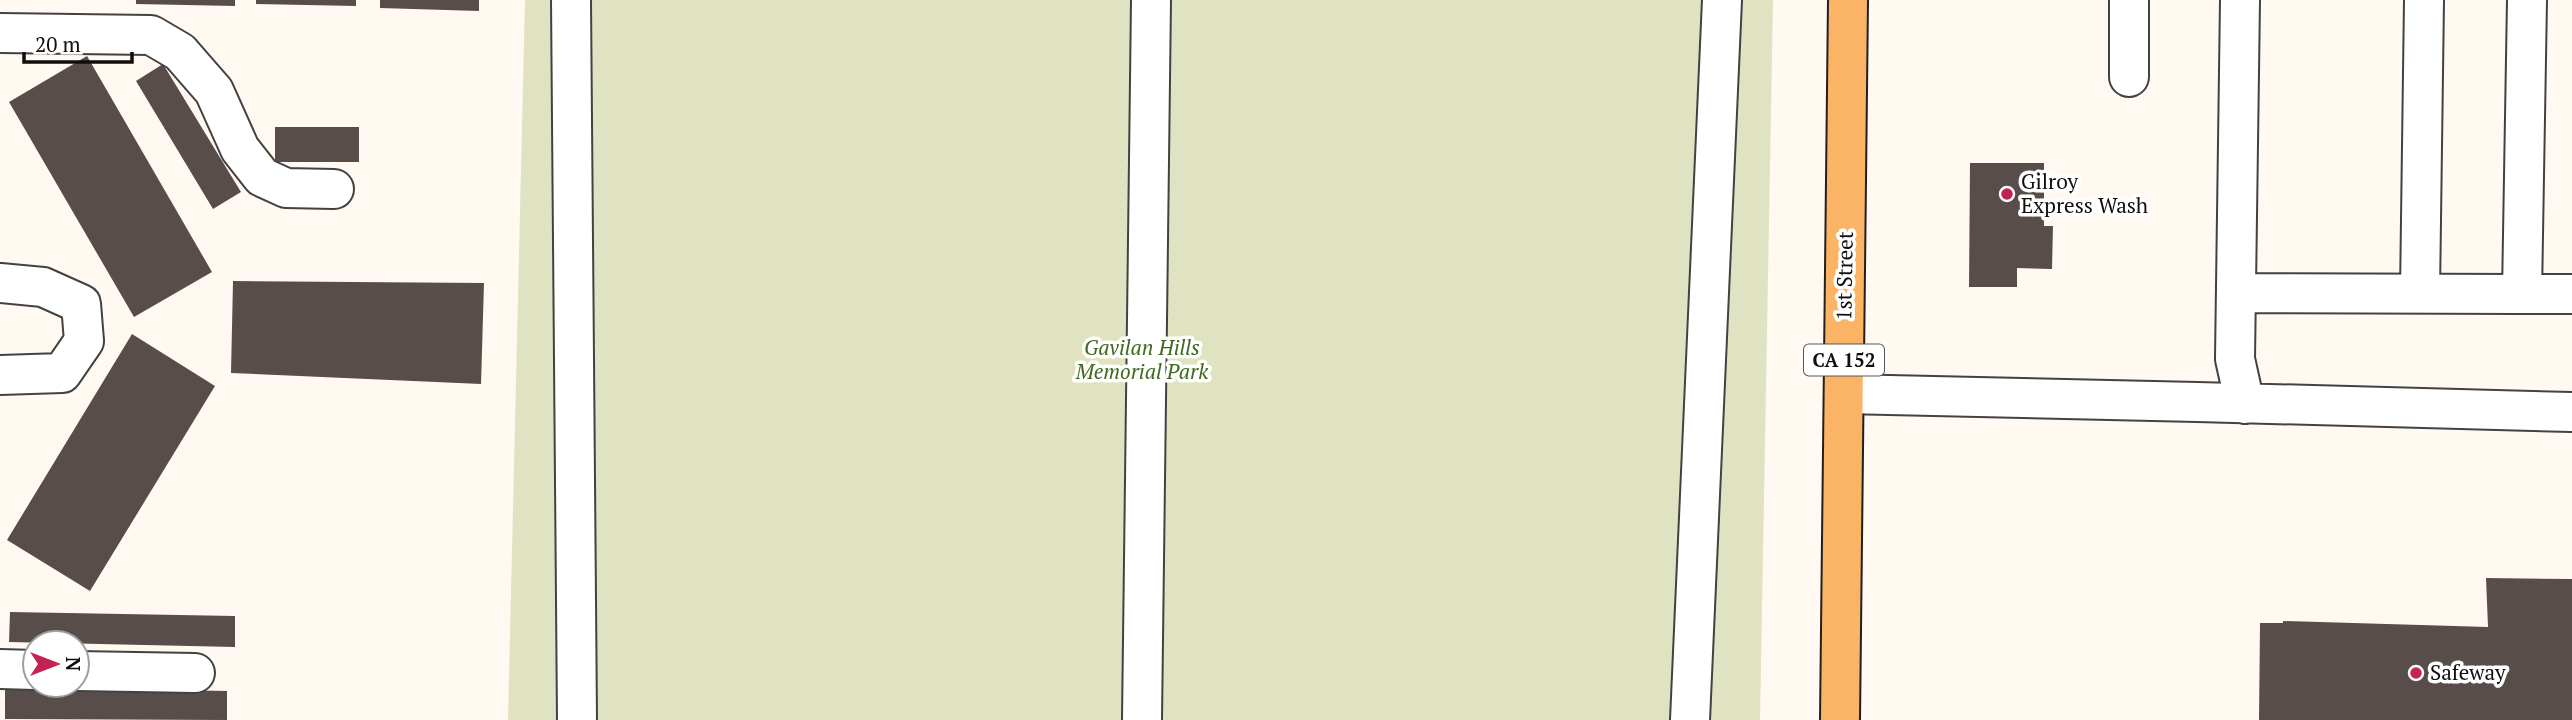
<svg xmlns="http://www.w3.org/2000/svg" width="2572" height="720" font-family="'PT Serif',serif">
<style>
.cemetery{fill:#e0e3c1}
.building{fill:#594d4b}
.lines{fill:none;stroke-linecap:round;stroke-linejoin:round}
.minor-casing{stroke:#424242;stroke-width:42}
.major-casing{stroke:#202020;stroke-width:42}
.minor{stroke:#fff;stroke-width:38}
.major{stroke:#fbb366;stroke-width:38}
.poi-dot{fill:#c42351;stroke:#fff;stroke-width:2.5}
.labels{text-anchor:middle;stroke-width:7;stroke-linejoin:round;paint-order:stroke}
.shield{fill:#fff;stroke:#575757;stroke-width:2}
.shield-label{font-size:19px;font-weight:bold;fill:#0f0f0f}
.poi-label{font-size:21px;fill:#0f0f0f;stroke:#fff;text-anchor:start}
.street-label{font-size:21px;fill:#0f0f0f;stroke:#fff}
.park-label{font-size:21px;font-style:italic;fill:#3f6a1d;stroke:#fff}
</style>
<rect width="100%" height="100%" fill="#fff9f2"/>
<path class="cemetery" d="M525,0H1773L1760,720H508Z"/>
<path class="building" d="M136,0H235V6L136,4Z
M256,0H356V6L256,4Z
M380,0H479V11L380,8Z
M87,56L212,272L134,317L9,102Z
M163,64L241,192L213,209L136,81Z
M275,127H359V162H275Z
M1970,163H2044V226H2053L2052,269L2017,268V287H1969Z
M233,281L484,283L481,384L231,373Z
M132,334L215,386L90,591L7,540Z
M2486,578L2572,579V720H2259L2260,623H2283V621L2488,627Z
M10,612L235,616V647L9,642Z
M5,687L227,691V720L5,719Z"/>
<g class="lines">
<g class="minor-casing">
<path id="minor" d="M571,0L577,720
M2240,0L2235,359L2245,404
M0,33L151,35L180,52L214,91L240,149L262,177L286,188L334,189
M2129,77V0
M0,283L43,287L81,304L84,341L62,373L0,375
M2236,293L2522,294L2527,0
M2420,293L2424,0
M2522,294H2572
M1844,394C2087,398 2329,406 2572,412
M0,669L35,670
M77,671L195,673
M1142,720L1151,0
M1690,720L1722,0"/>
</g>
<g class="major-casing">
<path id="major" d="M1840,720L1848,0"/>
</g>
<use href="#minor" class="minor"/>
<use href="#major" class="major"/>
</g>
<g class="poi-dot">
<circle cx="2007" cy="194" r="7"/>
<circle cx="2416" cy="673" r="7"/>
</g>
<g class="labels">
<rect class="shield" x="1804" y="344.5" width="80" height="31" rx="5"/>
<g class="shield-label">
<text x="1844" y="367">CA 152</text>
</g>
<g class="poi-label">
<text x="2021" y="189">Gilroy<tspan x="2021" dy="24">Express Wash</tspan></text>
<text x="2430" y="680">Safeway</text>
</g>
<g class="street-label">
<text transform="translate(1845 276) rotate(-89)" y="7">1st Street</text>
</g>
<g class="park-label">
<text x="1142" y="355">Gavilan Hills<tspan x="1142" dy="24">Memorial Park</tspan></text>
</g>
</g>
<g transform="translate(56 664) rotate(90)"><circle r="33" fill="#ffffff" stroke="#9f9f9f" stroke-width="2"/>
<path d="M0-5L12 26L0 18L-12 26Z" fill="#c42351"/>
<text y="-10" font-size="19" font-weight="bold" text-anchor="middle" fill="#0f0f0f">N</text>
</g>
<path d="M24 52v10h108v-10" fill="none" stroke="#0f0f0f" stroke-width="3.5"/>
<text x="35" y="52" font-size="21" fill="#0f0f0f" stroke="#ffffff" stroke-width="5" paint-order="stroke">20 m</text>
</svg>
